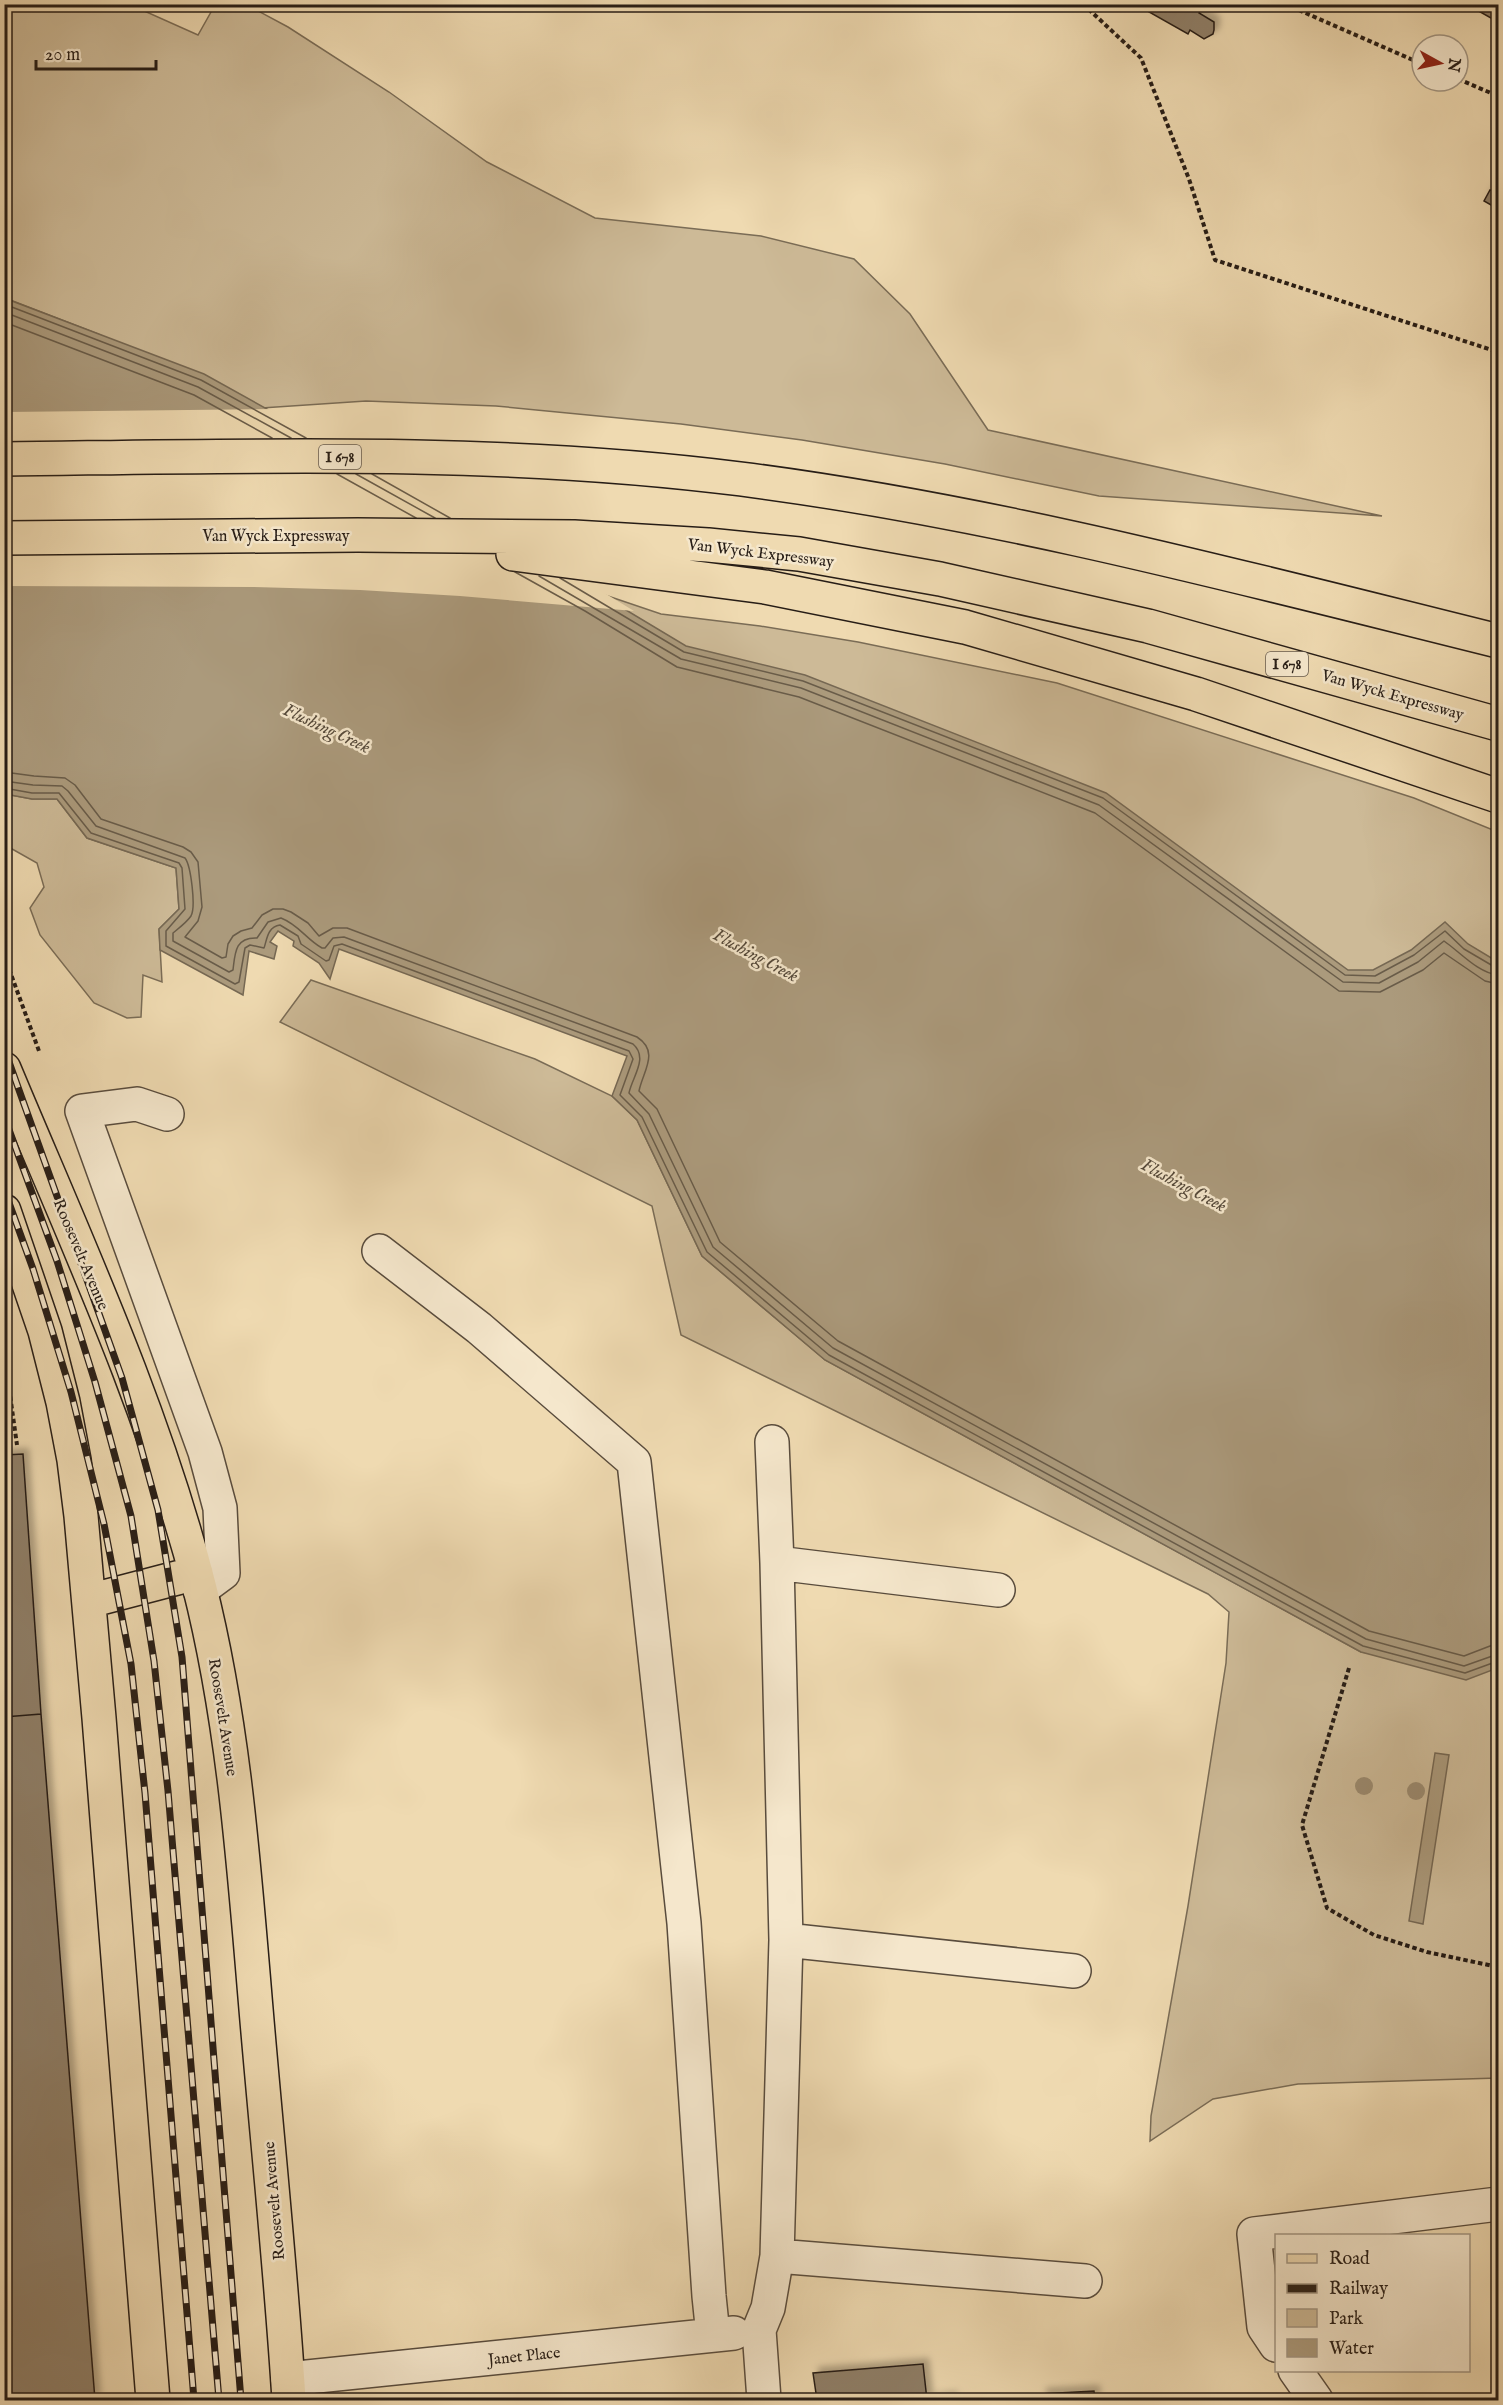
<svg xmlns="http://www.w3.org/2000/svg" width="1503" height="2405" font-family="'IM FELL English',serif">
<style>
.green{fill:#cdba97;stroke:#7a6c56;stroke-width:1.5}
.water{fill:#ab9a7c;stroke:#766853;stroke-width:1.5}
.pier{fill:#efdab1}
.lines{fill:none;stroke-linecap:round;stroke-linejoin:round}
.shore{stroke:#695c49;stroke-width:1.5}
.building{fill:#8f7f67;stroke:#271d16;stroke-width:1.5;filter:url(#shadow)}
.minor-casing{stroke:#594c3d;stroke-width:36}
.major-casing{stroke:#271d16;stroke-width:36}
.highway-casing{stroke:#271d16;stroke-width:36}
.path{stroke:#271d16;stroke-width:4;stroke-dasharray:4.5 3;stroke-linecap:butt}
.minor{stroke:#f5e7cc;stroke-width:33}
.major{stroke:#efdab1;stroke-width:33}
.highway{stroke:#efdab1;stroke-width:33}
.rail-casing{stroke:#271d16;stroke-width:7}
.rail{stroke:#f5e7cc;stroke-width:4.5;stroke-dasharray:14;stroke-linecap:butt}
.tree{fill:#9c8c71}
.labels{text-anchor:middle;stroke-width:5;stroke-linejoin:round;paint-order:stroke}
.shield{fill:#f5e7cc;stroke:#655a4d;stroke-width:1.5}
.shield-label{font-size:15px;font-weight:bold;fill:#271d16}
.street-label{font-size:16px;fill:#271d16;stroke:#f5e7cc}
.water-label{font-size:18px;font-style:italic;fill:#55493a;stroke:#f5e7cc}
</style>
<defs>
<filter id="shadow"><feDropShadow dx="5.5" dy="-5.5" stdDeviation="3" flood-color="#0004"/></filter>
</defs>
<rect width="100%" height="100%" fill="#efdab1"/>
<filter id="stains"><feTurbulence type="fractalNoise" baseFrequency=".00333" numOctaves="4"/><feColorMatrix values="0 0 0 0 .2 0 0 0 0 .09 0 0 0 0 .02 0 0 0 .5 -.17"/></filter>
<radialGradient id="worn" r=".72"><stop offset=".6" stop-color="#630" stop-opacity="0"/><stop offset="1" stop-color="#630" stop-opacity=".3"/></radialGradient>
<path class="green" d="M4,5H131L198,35L215,5H247L288,27L389,92L487,162L595,218L761,236L854,259L910,314L988,430L1382,516L1099,496L945,464L802,440L681,424L496,406L366,401L247,409L98,334L5,298Z
M596,592L661,614L760,626L858,642L1057,683L1414,798L1498,832V1028L1401,1013L740,696Z
M5,794L32,799H57L87,838L176,868L179,909L159,929L162,982L143,975L141,1017L127,1018L94,1003L40,935L30,908L44,887L37,863L5,845Z
M311,980L535,1059L612,1096L637,1120L702,1256L825,1360L1361,1652L1495,1669L1498,1663V2078L1298,2084L1213,2099L1150,2141L1151,2116L1188,1906L1226,1663L1229,1612L1208,1594L681,1335L652,1206L280,1022Z"/>
<path class="water" d="M4,298L204,374L596,592L686,646L805,675L1106,793L1348,970H1373L1411,950L1445,922L1468,944L1498,962V1663L1495,1669L1466,1680L1361,1652L825,1360L702,1256L637,1120L612,1096L627,1056L339,949L330,979L319,963L293,946L294,941L278,931L270,942L277,946L274,959L249,951L243,995L160,950L159,929L179,909L176,868L87,838L57,799H32L5,794Z
M1435,1753L1449,1755L1423,1924L1409,1921Z"/>
<path class="pier" d="M273,409L598,589L634,611L460,596L360,590L254,587L4,586L5,412Z"/>
<g class="lines">
<path class="shore" d="M4,304L201,380L306,438
M4,312L198,387L291,438
M4,322L194,395L272,438
M337,474L416,518
M356,474L435,518
M372,474L450,518
M515,572L585,611L677,667L799,697L1095,813L1339,991L1380,992L1423,970L1444,953L1485,981L1498,984
M539,576L681,659L801,688L1099,805L1343,982L1379,983L1418,962L1444,941C1460,952 1478,973 1498,975
M560,578L684,652L803,681L1103,798L1345,975L1375,976L1414,955L1445,931L1464,949L1493,966L1498,967
M4,772L34,776L65,778L75,785L101,819L183,847L191,852L198,862L202,907L198,921L185,937L222,958L226,957L228,944L233,936L241,931L252,928L262,915L273,909H283L291,912L308,923L319,936L333,928H347L637,1037C660,1052 643,1071 639,1091L657,1109L720,1242L838,1341L1369,1631L1464,1656L1490,1646L1498,1645
M4,781L33,785L62,786L68,791L96,826L185,858C191,866 196,907 191,916C187,922 179,928 173,933V941L229,972L233,970C235,953 235,937 257,938L268,922L281,918C299,925 306,939 322,948H325L333,938L344,937L633,1044C649,1058 632,1077 629,1093L649,1114L713,1247L833,1348L1366,1639L1464,1666L1498,1654
M4,788L32,793H59L91,833L179,863L182,868L185,909L166,931V946L235,984L239,982L245,948L250,945L264,948C267,940 267,927 280,925L298,936L301,944L326,961L329,960L334,946L342,944L629,1051L633,1059L620,1095L642,1117L707,1252L829,1355L1363,1646L1465,1673L1498,1661"/>
</g>
<path class="building" d="M1135,4H1203L1199,13L1214,22V30L1213,34L1204,39L1190,30L1188,34Z
M1466,4H1498V22Z
M1490,190L1498,193V209L1484,201Z
M23,1454L41,1714L4,1717V1455Z
M41,1714L95,2400H4V1717Z
M923,2364L927,2400L951,2397L952,2400H817L813,2373Z
M1094,2391L1095,2400H1042L1041,2394Z"/>
<g class="lines">
<g class="minor-casing">
<path id="minor" d="M167,1114L137,1104L82,1111L205,1452L220,1508L223,1573L200,1590
M379,1251L479,1328L634,1462L684,1923L709,2296L713,2335
M777,1563L998,1590
M786,1940L1074,1971
M777,2256L1085,2281
M1276,2345L1264,2327L1254,2234L1498,2204
M1295,2370L1316,2400
M288,2379L734,2333
M764,2400L759,2330L768,2308L777,2256L786,1940L777,1563L772,1442"/>
</g>
<g class="major-casing">
<path id="major" d="M4,1069C75,1239 153,1406 199,1585C234,1723 244,1867 256,2009C267,2139 281,2270 289,2400
M4,1211L45,1331L63,1402L74,1460L81,1516L99,1718L153,2400
M89,1601L196,1573"/>
</g>
<g class="highway-casing">
<path id="highway" d="M4,459C250,456 497,448 741,479C998,512 1248,579 1498,641
M4,538L358,535L574,537L708,545L799,554L940,579L1148,626L1498,724
M513,554L765,587L965,627L1196,694L1498,796"/>
</g>
<path class="path" d="M1083,4L1141,58L1189,179L1215,260L1498,352
M1285,4L1422,64
M1458,79L1498,96
M4,955L39,1051
M4,1352L17,1445
M1349,1668L1302,1825L1327,1908L1374,1935L1427,1952L1498,1967"/>
<use href="#minor" class="minor"/>
<use href="#major" class="major"/>
<use href="#highway" class="highway"/>
<g class="rail-casing">
<path id="rail" d="M4,1048L122,1378L158,1510L182,1657L241,2400
M4,1116L57,1261L95,1382L131,1516L154,1661L168,1791L219,2400
M4,1189L33,1269L71,1392L104,1524L131,1664L145,1793L194,2400"/>
</g>
<use href="#rail" class="rail"/>
</g>
<g class="tree">
<circle cx="1364" cy="1786" r="9"/>
<circle cx="1416" cy="1791" r="9"/>
</g>
<g class="labels">
<g class="shield">
<rect x="319" y="445" width="42" height="24" rx="4.5"/>
<rect x="1266" y="652" width="42" height="24" rx="4.5"/>
</g>
<g class="shield-label">
<text x="340" y="462">I 678</text>
<text x="1287" y="669">I 678</text>
</g>
<g class="street-label">
<text x="276" y="541">Van Wyck Expressway</text>
<text transform="translate(761 552) rotate(7)" y="6">Van Wyck Expressway</text>
<text transform="translate(1393 694) rotate(16)" y="6">Van Wyck Expressway</text>
<text transform="translate(82 1254) rotate(67)" y="6">Roosevelt Avenue</text>
<text transform="translate(224 1717) rotate(81)" y="6">Roosevelt Avenue</text>
<text transform="translate(273 2201) rotate(-95)" y="6">Roosevelt Avenue</text>
<text transform="translate(524 2355) rotate(-6)" y="6">Janet Place</text>
</g>
<g class="water-label">
<text transform="translate(327 728) rotate(25)" y="6">Flushing Creek</text>
<text transform="translate(756 955) rotate(28)" y="6">Flushing Creek</text>
<text transform="translate(1184 1185) rotate(28)" y="6">Flushing Creek</text>
</g>
</g>
<rect width="1503" height="2405" fill="none" stroke="#efdab1" stroke-width="24"/>
<rect x="6" y="6" width="1491" height="2393" fill="none" stroke="#271d16" stroke-width="3"/>
<rect x="12" y="12" width="1479" height="2381" fill="none" stroke="#271d16" stroke-width="1.5"/>
<rect x="1275" y="2234" width="195" height="138" fill="#f5e7cc" stroke="#a39683" stroke-width="1.5"/>
<rect x="1287" y="2254" width="30" height="9" fill="#efdab1" stroke="#a39683" stroke-width="1.5"/>
<text x="1329" y="2264" font-size="18" fill="#271d16">Road</text>
<rect x="1287" y="2284" width="30" height="9" fill="#271d16" stroke="#a39683" stroke-width="1.5"/>
<text x="1329" y="2294" font-size="18" fill="#271d16">Railway</text>
<rect x="1287" y="2309" width="30" height="18" fill="#cdba97" stroke="#a39683" stroke-width="1.5"/>
<text x="1329" y="2324" font-size="18" fill="#271d16">Park</text>
<rect x="1287" y="2339" width="30" height="18" fill="#ab9a7c" stroke="#a39683" stroke-width="1.5"/>
<text x="1329" y="2354" font-size="18" fill="#271d16">Water</text>
<g transform="translate(1440 63) rotate(98)"><circle r="28" fill="#f5e7cc" stroke="#a39683" stroke-width="1.5"/>
<path d="M0-4.5L10 22L0 15L-10 22Z" fill="#8f2418"/>
<text y="-9" font-size="16" font-weight="bold" text-anchor="middle" fill="#271d16">N</text>
</g>
<path d="M36 60v9h120v-9" fill="none" stroke="#271d16" stroke-width="3"/>
<text x="45" y="60" font-size="18" fill="#271d16" stroke="#f5e7cc" stroke-width="4.5" paint-order="stroke">20 m</text>
<rect width="100%" height="100%" filter="url(#stains)"/>
<rect width="100%" height="100%" fill="url(#worn)"/>
</svg>
